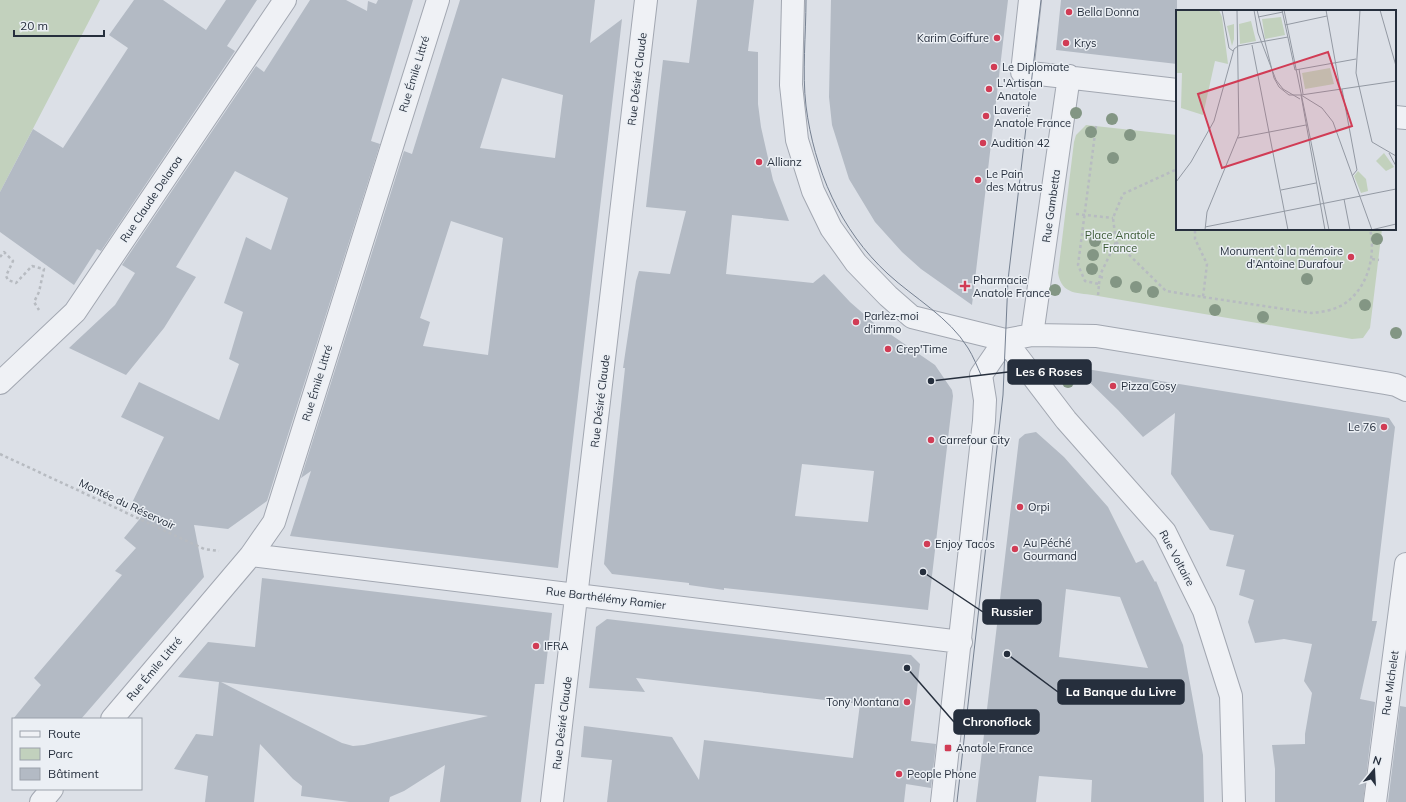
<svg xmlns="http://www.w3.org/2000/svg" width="1406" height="802" font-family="Mulish,sans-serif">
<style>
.green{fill:#c2d1bd}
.building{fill:#b3bac4;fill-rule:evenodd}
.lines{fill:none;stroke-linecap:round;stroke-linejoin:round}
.minor-casing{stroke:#a2a7b1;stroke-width:24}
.path{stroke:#b7bbc1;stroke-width:2.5;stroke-dasharray:3 3;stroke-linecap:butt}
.minor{stroke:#eff1f5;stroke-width:22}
.tram{stroke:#758091;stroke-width:1}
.tree{fill:#839684}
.poi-dot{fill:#d13c55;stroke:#ebeff4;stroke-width:1.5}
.labels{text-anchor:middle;stroke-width:3;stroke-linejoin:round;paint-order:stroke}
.poi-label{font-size:11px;fill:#262f3d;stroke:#ebeff4;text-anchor:start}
.street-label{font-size:11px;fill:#262f3d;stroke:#ebeff4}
.park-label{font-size:11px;fill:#3a5933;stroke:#ebeff4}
.inset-road{fill:none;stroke:#9399a3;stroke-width:1}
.view{fill:#d13c55;fill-opacity:0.15;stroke:#d13c55;stroke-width:2}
.inset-edge{fill:none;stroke:#262f3d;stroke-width:2}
.leader{fill:none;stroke:#262f3d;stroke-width:1.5}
.callout-dot{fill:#262f3d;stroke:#ebeff4;stroke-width:1.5}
.callout{fill:#262f3d;stroke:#262f3d;stroke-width:1.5}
.callout-label{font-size:12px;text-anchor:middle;font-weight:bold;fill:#fff}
</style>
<rect width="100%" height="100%" fill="#dce0e7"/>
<path class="green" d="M0,0H100L0,192Z
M1086,125L1177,135V229H1382L1370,328L1363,338L1352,339L1098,296C1078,292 1062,296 1058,273L1074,142L1076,135Z"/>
<path class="building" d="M134,0H163L206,30L226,0H257L227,46L235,51L101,251L97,249L74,285L0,232V192L33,129L63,148L128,48L109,35Z
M310,0H346L367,11L368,1L376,4L378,0H413L371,141L380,144L267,501L228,529L194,525L204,577L81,719H13L41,685L34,678L122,575L115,571L136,548L124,538L143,515L129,509L164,437L121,417L139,382L219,420L239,364L229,359L243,312L224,303L246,237L271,250L288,198L235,171L176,267L196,277L164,328L126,375L69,348L115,305L135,273L122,265L256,66L264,72Z
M460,0H595L590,43L622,19L558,568L290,536L311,471L301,478L404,151L412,154ZM502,78L563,95L555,158L480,148ZM451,221L503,238L488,355L423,346L430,322L420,318Z
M697,0H754L748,51L758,52V104L761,127L773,180L789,221L732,215L726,274L813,283L824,274L850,302L874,323L935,365L952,390L953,396L928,610L724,588V590L689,585V583L612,574L604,564L625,368H623L636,281L639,271L670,274L686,211L646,207L663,60L689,63ZM802,464L874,471L868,522L795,516Z
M831,0H1008L972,305L921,269L902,252L875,222L849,179L832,125L829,97Z
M1061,0H1177V64L1056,50Z
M1074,367L1389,418L1395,427L1372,621H1377L1360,699L1375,702L1363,802H1275V769L1272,745L1305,744V734L1312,693L1304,681L1312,644L1284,639L1255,643L1248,622L1254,600L1239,595L1245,570L1226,566L1234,535L1210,530L1171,474L1175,413L1143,437L1118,410Z
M1036,432L1064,457L1108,507L1136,563L1143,560L1155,582L1156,581L1183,645L1203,755L1204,802H1091L1092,780L1039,776L1036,802H976L1019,439L1025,434ZM1066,589L1120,597L1148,668L1059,657Z
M262,578L552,613L544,684H535L521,802H440L445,765L404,791L390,797L389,802H349L301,796L302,786L293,779L260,744L254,802H205L208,776L174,769L196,734L213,736L219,682L178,677L208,642L255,647ZM221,682L488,716L364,745L353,746L342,743Z
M607,619L911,655L920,664L911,741L936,744L931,788L906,784L904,802H607L612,760L581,757L584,726L672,737L699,780L704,740L853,758L860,704L636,678L645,692L589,688L596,627Z
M1400,706L1406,707V802H1388Z"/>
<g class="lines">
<g class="minor-casing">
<path id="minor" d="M793,0L791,85L797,140L813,191L831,228L856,263L888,296L912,317L1005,340L1032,335L1096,336L1385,383L1396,385L1406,390
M1030,0L1022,72L1177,90
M1395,117L1406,118
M1032,335L1069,76
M1005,340L1066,420L1165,532L1204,611L1231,696L1234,802
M0,383L75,312L285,0
M251,555L961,642
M112,719L251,555L274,522L438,0
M41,802L52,789
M552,802L646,0
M942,802L984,421L985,400L981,375L1005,340
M1375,802L1406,564"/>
</g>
<path class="path" d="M1096,126L1078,265L1085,281L1099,284L1098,296
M1076,214L1113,218
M1116,242L1166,291L1203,297L1207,264L1195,239V229
M0,257L4,252L13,261L6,276L8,280L16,283L32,266L44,269L39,292L34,302L39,310
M1372,259L1379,260
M1100,277L1106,278
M1099,284L1100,275L1116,242L1113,218L1123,194L1177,169
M1203,297L1311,313C1322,312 1335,310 1344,304C1368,288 1376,256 1370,229
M0,454L204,549L219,551"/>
<use href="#minor" class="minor"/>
<path class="tram" d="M806,0C806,34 802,73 806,106C814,169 840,230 888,274C914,298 949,317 968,348C973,356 977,366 981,375
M957,802L1003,395L1008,280L1041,0"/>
</g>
<g class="tree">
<circle cx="1076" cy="113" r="6"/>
<circle cx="1112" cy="119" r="6"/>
<circle cx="1091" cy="132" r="6"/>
<circle cx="1130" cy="135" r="6"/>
<circle cx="1113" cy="158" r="6"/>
<circle cx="1377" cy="239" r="6"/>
<circle cx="1095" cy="241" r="6"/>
<circle cx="1093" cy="255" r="6"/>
<circle cx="1092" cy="269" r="6"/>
<circle cx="1307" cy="279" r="6"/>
<circle cx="1116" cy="282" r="6"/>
<circle cx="1136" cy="287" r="6"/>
<circle cx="1055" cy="290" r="6"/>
<circle cx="1153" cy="292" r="6"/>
<circle cx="1365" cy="305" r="6"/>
<circle cx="1215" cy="310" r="6"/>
<circle cx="1263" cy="317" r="6"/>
<circle cx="1396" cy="333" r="6"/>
<circle cx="1068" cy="382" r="6"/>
</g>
<g class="poi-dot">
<circle cx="1069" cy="12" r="4"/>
<circle cx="997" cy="38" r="4"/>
<circle cx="1066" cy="43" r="4"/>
<circle cx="994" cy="67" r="4"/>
<circle cx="989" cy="89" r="4"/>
<circle cx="986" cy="116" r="4"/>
<circle cx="983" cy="143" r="4"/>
<circle cx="759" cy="162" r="4"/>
<circle cx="978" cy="180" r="4"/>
<circle cx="1351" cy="257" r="4"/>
<path d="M963 280h4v4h4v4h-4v4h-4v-4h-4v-4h4z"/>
<circle cx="856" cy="322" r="4"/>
<circle cx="888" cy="349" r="4"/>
<circle cx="1113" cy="386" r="4"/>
<circle cx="1384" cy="427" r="4"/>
<circle cx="931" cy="440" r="4"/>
<circle cx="1020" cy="507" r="4"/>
<circle cx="927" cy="544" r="4"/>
<circle cx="1015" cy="549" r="4"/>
<circle cx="536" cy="646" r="4"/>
<circle cx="907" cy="702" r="4"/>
<rect x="944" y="744" width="8" height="8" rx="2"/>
<circle cx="899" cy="774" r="4"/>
</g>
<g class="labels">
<g class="poi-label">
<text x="1077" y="16">Bella Donna</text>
<text x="989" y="42" text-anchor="end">Karim Coiffure</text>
<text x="1074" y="47">Krys</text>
<text x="1002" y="71">Le Diplomate</text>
<text x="997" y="87">L'Artisan<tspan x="997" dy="13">Anatole</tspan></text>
<text x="994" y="114">Laverie<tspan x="994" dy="13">Anatole France</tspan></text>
<text x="991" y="147">Audition 42</text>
<text x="767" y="166">Allianz</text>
<text x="986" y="178">Le Pain<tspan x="986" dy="13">des Matrus</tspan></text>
<text x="1343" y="255" text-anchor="end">Monument à la mémoire<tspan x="1343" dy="13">d'Antoine Durafour</tspan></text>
<text x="973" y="284">Pharmacie<tspan x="973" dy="13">Anatole France</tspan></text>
<text x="864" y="320">Parlez-moi<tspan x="864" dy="13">d'immo</tspan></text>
<text x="896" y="353">Crep'Time</text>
<text x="1121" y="390">Pizza Cosy</text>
<text x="1376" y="431" text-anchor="end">Le 76</text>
<text x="939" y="444">Carrefour City</text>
<text x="1028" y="511">Orpi</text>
<text x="1023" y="547">Au Péché<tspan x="1023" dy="13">Gourmand</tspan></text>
<text x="935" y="548">Enjoy Tacos</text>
<text x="544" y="650">IFRA</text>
<text x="899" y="706" text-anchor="end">Tony Montana</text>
<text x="956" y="752">Anatole France</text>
<text x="907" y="778">People Phone</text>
</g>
<g class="street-label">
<text transform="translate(414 74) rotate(-73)" y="4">Rue Émile Littré</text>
<text transform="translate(637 79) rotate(-83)" y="4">Rue Désiré Claude</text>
<text transform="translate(151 199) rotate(-56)" y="4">Rue Claude Delaroa</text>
<text transform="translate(1051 206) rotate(-82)" y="4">Rue Gambetta</text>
<text transform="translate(317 383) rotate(-73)" y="4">Rue Émile Littré</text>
<text transform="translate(600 401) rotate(-83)" y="4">Rue Désiré Claude</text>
<text transform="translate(127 504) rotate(25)" y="4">Montée du Réservoir</text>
<text transform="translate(1177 558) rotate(62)" y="4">Rue Voltaire</text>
<text transform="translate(606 598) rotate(7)" y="4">Rue Barthélémy Ramier</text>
<text transform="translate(154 669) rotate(-50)" y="4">Rue Émile Littré</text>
<text transform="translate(1390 683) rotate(-82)" y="4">Rue Michelet</text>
<text transform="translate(562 723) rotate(-83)" y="4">Rue Désiré Claude</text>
</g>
<g class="park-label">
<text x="1120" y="239">Place Anatole<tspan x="1120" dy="13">France</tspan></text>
</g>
</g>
<g transform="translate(1176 10)">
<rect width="220" height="220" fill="#dce0e7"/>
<path d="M0,0H43L46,7L52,54L39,51L27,105L5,98L6,63H0ZM105,7L109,25L89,29L86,9ZM75,11L80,31L64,34L63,14ZM58,14V29L56,36L51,16ZM154,58L158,74L129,79L126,63ZM208,143L218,157L210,161L200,151ZM182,161L190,169L192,181L185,183L178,166Z" fill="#c2d1bd"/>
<path class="inset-road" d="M46,0L53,38L57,41M78,0L82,23L100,70L107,79L124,89M81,0L98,68L103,77L113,85H125L220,71M106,0L119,60L180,49M108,0L153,220M150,0L164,78M184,0L180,63L196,132L220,146M204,0L220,56M82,7L107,2M109,15L151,6M76,35L112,220M62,36L112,27M123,59L127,84M166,79L181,160L176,166M125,85L146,98L157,112L196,220M125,85L149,220M62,128L130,115M213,143L220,156M0,172L15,152L38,111L58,39L62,36M105,180L140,173M168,189L174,220M29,217L220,179M29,220L31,202L63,124L61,0M195,220L220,214"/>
<path class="view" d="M152,42L176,116L46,158L22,84Z"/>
<rect width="220" height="220" class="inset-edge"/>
</g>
<path class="leader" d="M931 381L1008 372M923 572L983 612M1007 654L1058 692M907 668L954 722"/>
<g class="callout-dot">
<circle cx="931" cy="381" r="4"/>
<circle cx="923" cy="572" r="4"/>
<circle cx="1007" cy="654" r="4"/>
<circle cx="907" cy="668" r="4"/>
</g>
<g class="callout">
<rect x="1008" y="360" width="83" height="24" rx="4"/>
<rect x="983" y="600" width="58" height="24" rx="4"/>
<rect x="1058" y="680" width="126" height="24" rx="4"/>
<rect x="954" y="710" width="85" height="24" rx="4"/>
</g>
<g class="callout-label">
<text x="1049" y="376">Les 6 Roses</text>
<text x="1012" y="616">Russier</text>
<text x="1121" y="696">La Banque du Livre</text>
<text x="997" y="726">Chronoflock</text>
</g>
<rect x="12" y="718" width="130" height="72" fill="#ebeff4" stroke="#9ca2ab"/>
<rect x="20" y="731" width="20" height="6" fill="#eff1f5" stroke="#9ca2ab"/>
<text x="48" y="738" font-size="12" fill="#262f3d">Route</text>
<rect x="20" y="748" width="20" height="12" fill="#c2d1bd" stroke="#9ca2ab"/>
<text x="48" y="758" font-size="12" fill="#262f3d">Parc</text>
<rect x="20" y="768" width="20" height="12" fill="#b3bac4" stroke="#9ca2ab"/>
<text x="48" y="778" font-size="12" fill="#262f3d">Bâtiment</text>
<g transform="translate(1374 770) rotate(18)" stroke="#ebeff4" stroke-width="3" paint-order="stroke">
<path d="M0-3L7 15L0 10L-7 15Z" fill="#262f3d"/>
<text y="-6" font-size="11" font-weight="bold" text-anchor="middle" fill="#262f3d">N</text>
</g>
<path d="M14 30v6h90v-6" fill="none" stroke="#262f3d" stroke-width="2"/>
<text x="20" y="30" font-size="12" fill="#262f3d" stroke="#ebeff4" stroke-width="3" paint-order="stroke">20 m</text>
</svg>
